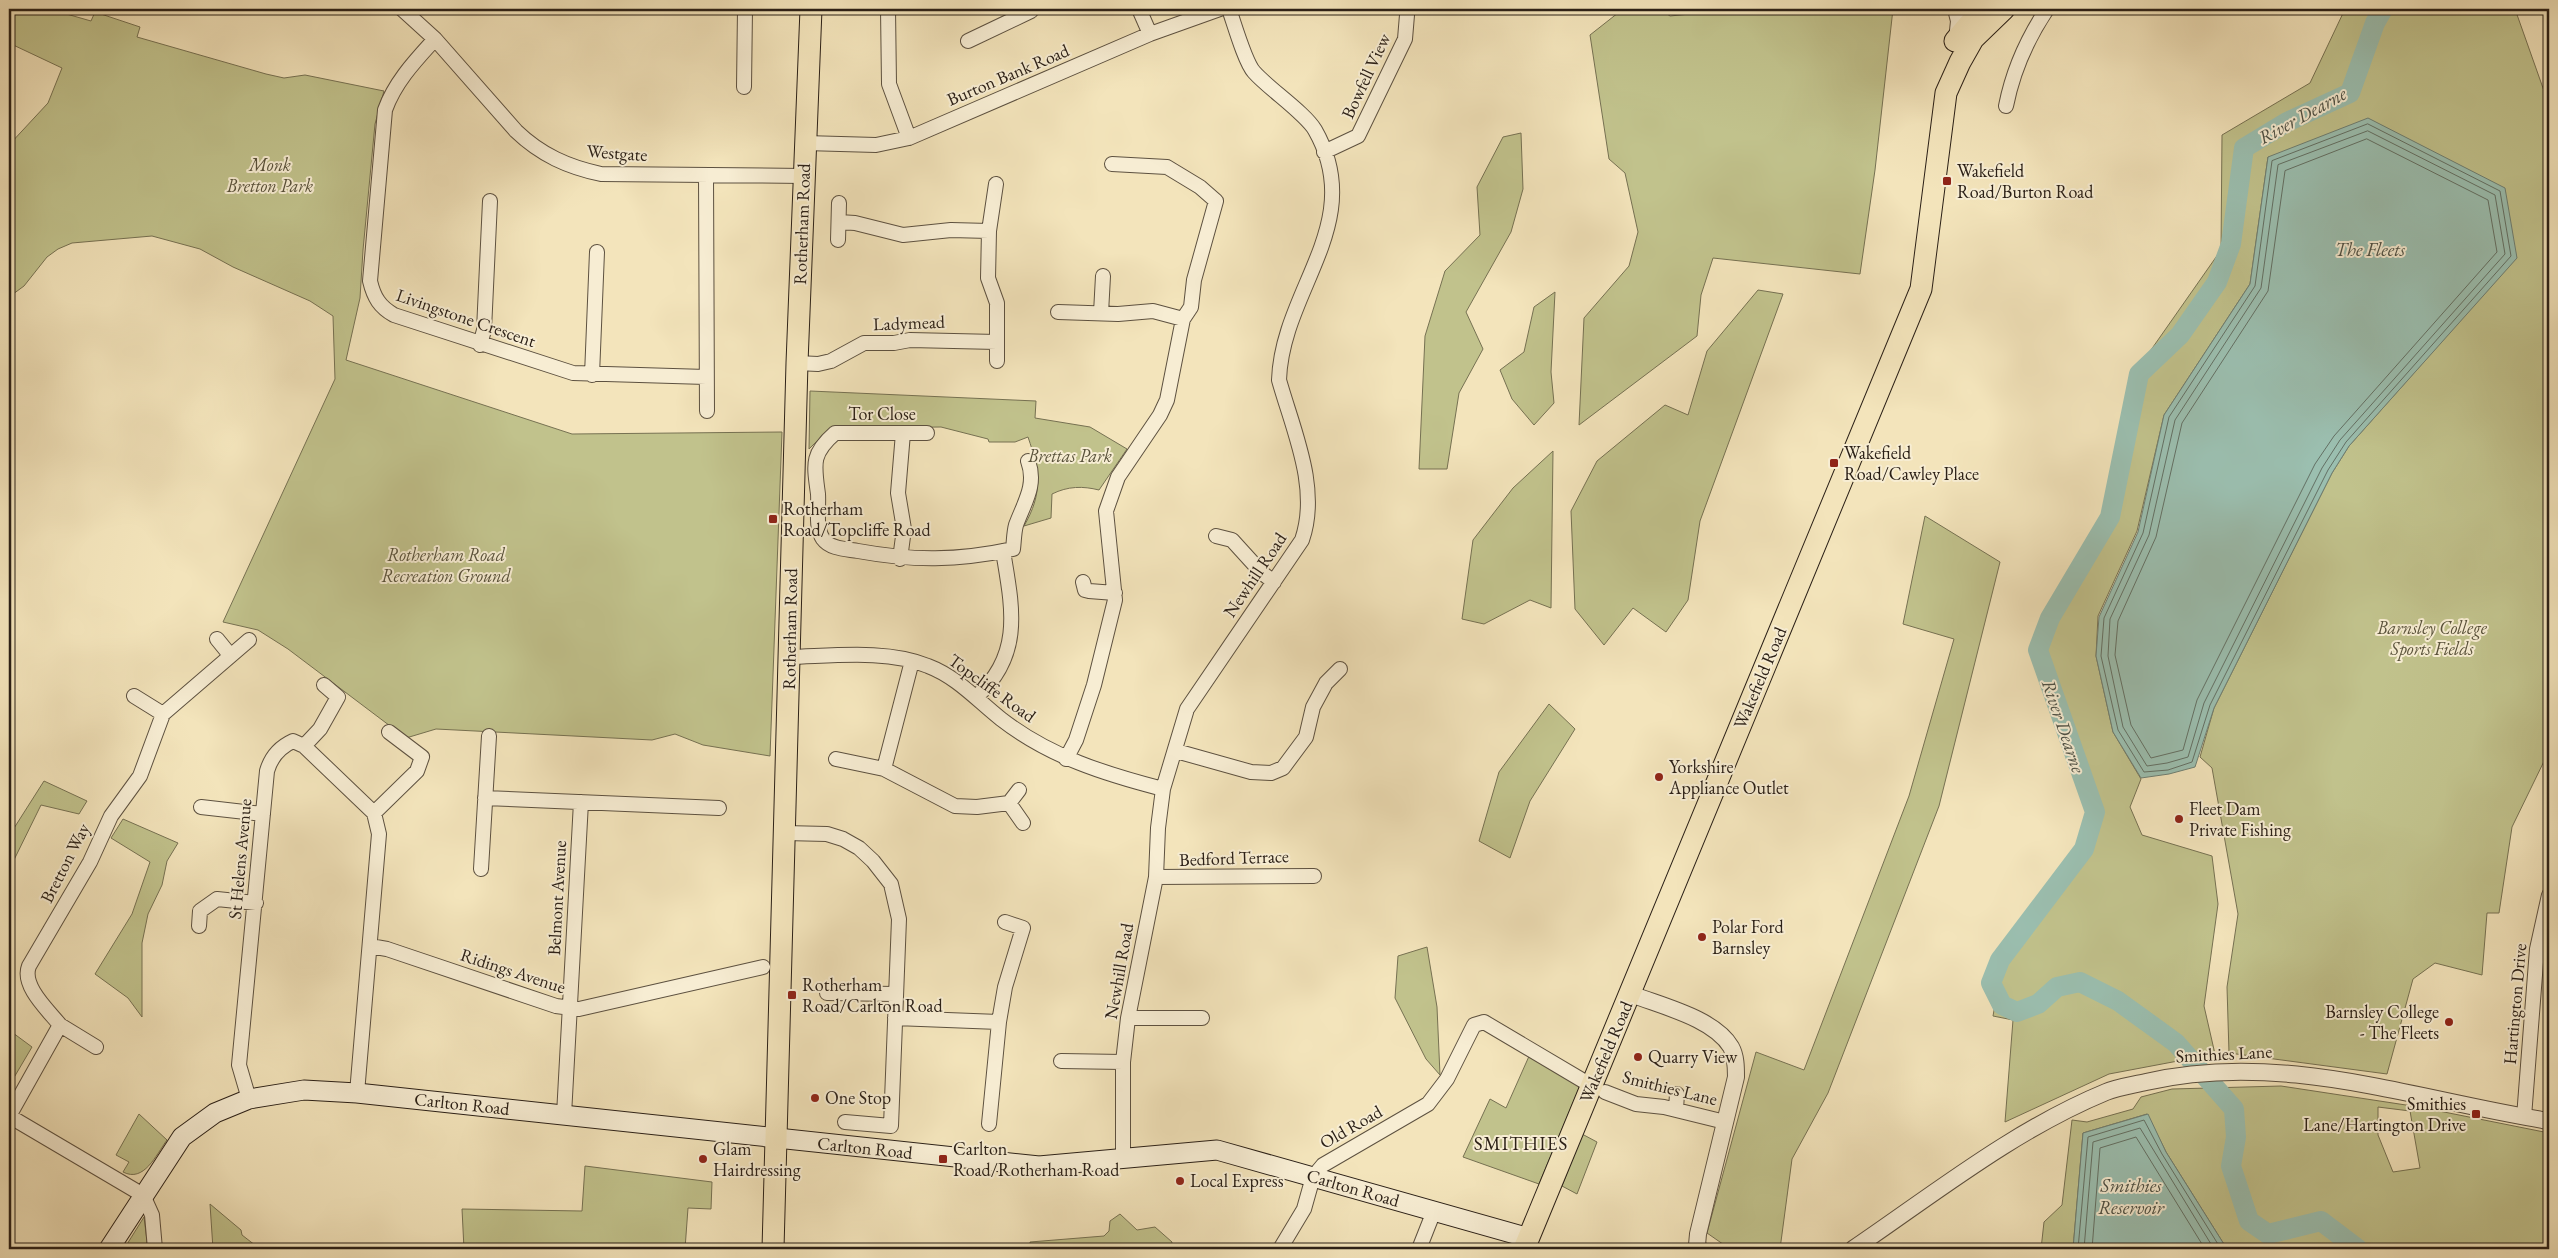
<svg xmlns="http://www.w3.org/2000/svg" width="2558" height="1258" font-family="'EB Garamond',serif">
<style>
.green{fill:#c1c28c;stroke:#767152;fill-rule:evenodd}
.water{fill:#9bbfb0;stroke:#6e7f73}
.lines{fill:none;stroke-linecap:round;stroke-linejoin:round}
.shore{stroke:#637064;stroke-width:1}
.river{stroke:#9bbfb0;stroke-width:20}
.minor-casing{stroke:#5d5140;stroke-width:16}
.tertiary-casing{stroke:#5d5140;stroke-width:18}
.secondary-casing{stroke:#2b2017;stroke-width:21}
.primary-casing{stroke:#2b2017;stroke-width:23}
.minor{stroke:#f7edd3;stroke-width:14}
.tertiary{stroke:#f7edd3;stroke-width:16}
.secondary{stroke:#f7edd3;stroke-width:19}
.primary{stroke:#f3e4bb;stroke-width:21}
.poi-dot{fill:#8f2418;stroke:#f7edd3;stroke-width:2}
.labels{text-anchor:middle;stroke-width:4;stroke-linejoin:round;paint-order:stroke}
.street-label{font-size:18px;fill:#2b2017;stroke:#f7edd3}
.park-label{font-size:18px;font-style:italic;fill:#58513a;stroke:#f7edd3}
.poi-label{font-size:18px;fill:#2b2017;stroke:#f7edd3;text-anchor:start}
.water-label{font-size:19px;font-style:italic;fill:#4d5045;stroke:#f7edd3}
.neighbourhood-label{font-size:19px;letter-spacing:1px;fill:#2b2017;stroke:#f7edd3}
</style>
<rect width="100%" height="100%" fill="#f3e4bb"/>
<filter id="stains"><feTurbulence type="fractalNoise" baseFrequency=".004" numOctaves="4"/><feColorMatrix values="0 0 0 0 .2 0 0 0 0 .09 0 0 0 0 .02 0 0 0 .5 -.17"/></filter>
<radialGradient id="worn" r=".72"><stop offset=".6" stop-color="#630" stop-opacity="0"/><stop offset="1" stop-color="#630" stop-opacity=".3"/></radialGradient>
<path class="green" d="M16,9H49L91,21L95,12L140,27L137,37L266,74L284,78L305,75L384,91L375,124L363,250L360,298L346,360L572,434L782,432L770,756L703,745L675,734L652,740L436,729L406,738L288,649L258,630L223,622L335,379L333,316L310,301L233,267L200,249L152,236L72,243L58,249L47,257L24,286L9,297V145L48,103L62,68L9,43V21Z
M1623,9H1660L1670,16L1739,9H1893L1875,170L1860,274L1713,258L1701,295L1697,336L1579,425L1584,318L1629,266L1638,232L1625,173L1609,159L1590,35Z
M2345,9H2515L2549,105V751L2512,827L2499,913H2487L2482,975L2435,963L2413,979L2387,1074L2229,1053L2227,987L2238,914L2212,768L2200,757L2214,708L2332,473L2349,446L2517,257L2268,157L2250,284L2164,415L2137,531L2098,616L2096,656L2113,732L2141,779L2130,807L2142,835L2212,856L2218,904L2204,1006L2215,1054L2109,1074L2005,1122L2013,1020L1993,1016L2001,971L2101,815L2038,650L2050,618L2110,517L2132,377L2221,250L2222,135L2310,83Z
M1521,133L1523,189L1511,232L1466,312L1483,349L1459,393L1447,469H1419L1425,336L1445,271L1480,235L1477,187L1503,137Z
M1758,290L1783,294L1700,521L1688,600L1666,632L1633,608L1604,645L1575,609L1571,511L1597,461L1665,405L1688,415L1707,351Z
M1555,292L1551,372L1554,403L1534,425L1512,399L1500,370L1524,352L1534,307Z
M810,391L1036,401L1035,418L1090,427L1127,449L1099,490C1083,486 1068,486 1052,494L1051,518L1024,526C1043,493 1040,472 1028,437L1015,442H989L988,439L941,427L845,428L825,433L809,449Z
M1553,451L1551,608L1530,600L1484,624L1462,619L1473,540L1513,488Z
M1925,516L2000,562L1939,806L1828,1093L1792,1159L1780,1249H1730L1707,1233L1756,1052L1804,1070L1909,796L1954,639L1903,624Z
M1549,704L1575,729L1530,801L1510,858L1479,841L1499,772Z
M44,781L87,801L79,814L41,805L9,870V836Z
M123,819L178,843L167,861L162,885L148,914L142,943V1017L128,998L95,974L132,914L150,862L111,838Z
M1427,947L1437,1007L1440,1075L1426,1059L1395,998L1398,956Z
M9,1030L32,1047L9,1086Z
M1530,1054L1580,1086L1539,1184L1463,1157L1490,1099L1506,1108Z
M2281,1086L2419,1107L2549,1133V1249H2227L2166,1152L2147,1114L2083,1133L2073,1249H2041L2044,1222L2062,1205L2072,1120L2087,1122L2133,1109L2141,1097L2172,1089ZM2378,1107L2410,1111L2420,1168L2393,1172L2378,1135Z
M139,1114L167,1140C156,1155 144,1183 123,1172L129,1162L116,1155Z
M1582,1134L1597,1142L1577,1194L1562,1186Z
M585,1166L712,1182L711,1209L688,1208L685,1249H464L462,1209L582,1211Z
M210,1204L241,1230L242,1235L260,1249H213Z
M1120,1214L1137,1230L1155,1227L1172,1242L1171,1249H1033L1030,1246V1242L1104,1236L1109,1231L1110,1221Z
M144,1217L148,1249H124Z"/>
<path class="water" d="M2368,118L2505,188L2517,258L2349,446L2332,473L2214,708L2195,767L2169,774L2141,778L2113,732L2096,656L2099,617L2138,532L2164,415L2250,284L2268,157Z
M2148,1114L2166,1152L2227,1249H2073L2083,1133Z"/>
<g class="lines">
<path class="shore" d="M2368,124L2500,191L2511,256L2346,442L2328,470L2210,705L2192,762L2168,770L2144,772L2118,730L2101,656L2104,618L2143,533L2169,417L2255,286L2272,161Z
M2368,131L2495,195L2505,254L2340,440L2322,468L2204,703L2188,757L2167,763L2147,766L2123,727L2108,656L2110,619L2149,535L2175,420L2261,288L2278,165Z
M2367,139L2488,200L2497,252L2334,436L2315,464L2197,700L2183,750L2151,758L2131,725L2115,655L2118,621L2156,537L2182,423L2268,291L2285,171Z
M2078,1249L2088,1137L2144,1120L2162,1154L2221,1249
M2084,1249L2093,1142L2140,1128L2214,1249
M2092,1249L2100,1148L2136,1137L2205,1249"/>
<path class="river" d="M2358,1249L2321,1221L2268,1234L2249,1221L2231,1166L2236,1137L2234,1109L2176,1043L2118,1001L2080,982L2057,987L2038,1004L2017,1012L2002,1005L1991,983L2000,960L2084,849L2095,812L2038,650L2050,618L2110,517L2139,374L2180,335L2217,282L2231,244L2244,148L2287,122L2350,93L2375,23L2383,9"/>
<g class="minor-casing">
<path id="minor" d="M402,9L435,39L516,131C541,155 568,167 601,174L804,176
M888,9L889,84L909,138
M1139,9L1150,34
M1955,9L1958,21L1956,40
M435,39C415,61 395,82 385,110L370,281C374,298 380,307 394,315L573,373L706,377
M968,41L1031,11L1030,9
M744,87L745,9
M2006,106C2013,70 2027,39 2047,9
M805,143L876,145L909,138L1150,34L1220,9
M1324,152L1358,136L1405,39L1407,15
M706,175L707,411
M996,184L989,231L988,278L997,303V361
M839,222L855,223L903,235L951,230L989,231
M838,240L839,203
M1058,312L1118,314L1153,311L1183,319
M1101,313L1103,276
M480,345L484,330L490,201
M797,363L818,364L831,361L864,343H894L910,340L997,342
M592,375L597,252
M927,433H835C811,454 814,464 818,494C819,508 815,527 823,539C830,549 847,549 858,551C913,561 957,561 1013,549C1014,541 1014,532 1016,525C1024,503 1037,485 1028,461
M1216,536L1232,540L1262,573L1274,582
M900,559L904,529L898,493L903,433
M1083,582L1085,590L1089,591L1115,593
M217,639L230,655
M789,657C832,656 888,649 928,666C957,677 977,700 1001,719C1050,757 1105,774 1163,789
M134,696L163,714
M976,697C1024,655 1012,606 1003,551
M304,746L320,729L338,697L324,685
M1176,751L1251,772L1271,773L1283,768L1306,737L1313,707L1326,683L1340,669
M836,759L884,769L955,806L977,807L1009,803L1019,790
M1066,759L1076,740L1094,685L1115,600L1106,511L1118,477L1160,415L1167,400L1183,319L1191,307L1194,280L1216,201L1200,187L1167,167L1112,164
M884,769L912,661
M485,798L719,808
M1009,803L1023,823
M201,807L263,814
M374,813L417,771L422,757L389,732
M785,833L827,834L843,839L859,848L873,861L891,884L899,919L891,1126L845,1122
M481,869L489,736
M1156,877L1314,876
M199,926L200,911L217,899L256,903
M370,946L387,949L556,1006L579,1009L763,967
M827,993L895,994
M895,1018L999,1022
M1128,1018H1202
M60,1025L96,1047
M1061,1061L1123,1062
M1605,1092L1636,1104L1664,1107L1725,1122
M249,1099L239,1065L267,771C271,757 280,747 293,741L304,746L374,813L379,834L357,1093
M1676,1109L1677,1094
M564,1115L581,802
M9,1116L60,1025C49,1011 21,986 29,966L90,862L111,816L140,776L163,714L249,640
M9,1116L143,1195L152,1215L155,1249
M2524,1117L2537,949L2549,895
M989,1124L999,1022L1005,987L1023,928L1005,922
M1123,1158V1062L1128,1018L1156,877L1158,828L1163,789L1187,709L1302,540C1320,488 1293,430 1279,380C1282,289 1368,223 1315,130C1305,113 1269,89 1254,72C1245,62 1234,23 1229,9
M1280,1249L1304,1209L1313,1177L1323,1165L1428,1104L1447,1079L1474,1025L1484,1022L1592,1086
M1419,1249L1434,1211"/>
</g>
<g class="tertiary-casing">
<path id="tertiary" d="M1631,994C1661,1006 1714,1018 1731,1047C1736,1056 1736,1067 1736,1077L1698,1234L1697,1245L1700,1249
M1853,1249C1934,1194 2014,1130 2106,1092C2118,1087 2133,1085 2146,1082C2282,1050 2416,1100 2549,1121"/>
</g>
<g class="secondary-casing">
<path id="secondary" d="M109,1249L182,1137L215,1113L249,1099L304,1090L357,1093L1039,1166L1217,1150L1529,1238"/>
</g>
<g class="primary-casing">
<path id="primary" d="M1955,41L1982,9
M773,1249L797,363L811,9
M1524,1249L1921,289L1946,93L1960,62L1973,39L2004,9"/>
</g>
<use href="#minor" class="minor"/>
<use href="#tertiary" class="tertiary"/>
<use href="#secondary" class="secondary"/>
<use href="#primary" class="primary"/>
</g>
<g class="poi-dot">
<rect x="1942" y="176" width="10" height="10" rx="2.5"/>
<rect x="1829" y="458" width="10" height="10" rx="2.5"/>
<rect x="768" y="514" width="10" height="10" rx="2.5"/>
<circle cx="1659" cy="777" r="5"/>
<circle cx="2179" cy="819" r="5"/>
<circle cx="1702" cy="937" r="5"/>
<rect x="787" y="990" width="10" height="10" rx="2.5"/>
<circle cx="2449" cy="1022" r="5"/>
<circle cx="1638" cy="1057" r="5"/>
<circle cx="815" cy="1098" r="5"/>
<rect x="2471" y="1109" width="10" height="10" rx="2.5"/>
<circle cx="703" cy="1159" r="5"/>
<rect x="938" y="1154" width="10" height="10" rx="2.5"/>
<circle cx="1180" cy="1181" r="5"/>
</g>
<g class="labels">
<g class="street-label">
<text transform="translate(1008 75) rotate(-23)" y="6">Burton Bank Road</text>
<text transform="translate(1366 76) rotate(-65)" y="6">Bowfell View</text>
<text transform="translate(617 153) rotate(4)" y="6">Westgate</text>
<text transform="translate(802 224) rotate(-88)" y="6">Rotherham Road</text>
<text transform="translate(466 318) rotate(19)" y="6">Livingstone Crescent</text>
<text transform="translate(909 323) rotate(-2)" y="6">Ladymead</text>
<text x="882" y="420">Tor Close</text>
<text transform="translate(1255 575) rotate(-56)" y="6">Newhill Road</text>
<text transform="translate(790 629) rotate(-89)" y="6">Rotherham Road</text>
<text transform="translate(1760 678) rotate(-67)" y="6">Wakefield Road</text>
<text transform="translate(992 688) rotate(36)" y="6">Topcliffe Road</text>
<text transform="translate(1234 858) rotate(-2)" y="6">Bedford Terrace</text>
<text transform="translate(240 859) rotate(-85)" y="6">St Helens Avenue</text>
<text transform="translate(65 863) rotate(-63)" y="6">Bretton Way</text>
<text transform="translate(557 898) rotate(-87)" y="6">Belmont Avenue</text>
<text transform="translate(513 971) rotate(18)" y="6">Ridings Avenue</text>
<text transform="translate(1119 971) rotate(-80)" y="6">Newhill Road</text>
<text transform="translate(2515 1004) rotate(-85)" y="6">Hartington Drive</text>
<text transform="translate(1606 1052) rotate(-67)" y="6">Wakefield Road</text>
<text transform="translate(2224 1054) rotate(-3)" y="6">Smithies Lane</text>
<text transform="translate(1670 1088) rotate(14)" y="6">Smithies Lane</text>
<text transform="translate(462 1104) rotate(6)" y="6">Carlton Road</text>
<text transform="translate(1351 1127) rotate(-30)" y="6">Old Road</text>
<text transform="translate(865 1148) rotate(6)" y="6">Carlton Road</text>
<text transform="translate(1353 1188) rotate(16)" y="6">Carlton Road</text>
</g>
<g class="park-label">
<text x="270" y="171">Monk<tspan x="270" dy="21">Bretton Park</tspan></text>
<text x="1070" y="462">Brettas Park</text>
<text x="446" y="561">Rotherham Road<tspan x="446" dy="21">Recreation Ground</tspan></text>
<text x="2432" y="634">Barnsley College<tspan x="2432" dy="21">Sports Fields</tspan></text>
</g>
<g class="poi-label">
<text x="1957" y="177">Wakefield<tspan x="1957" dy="21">Road/Burton Road</tspan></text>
<text x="1844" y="459">Wakefield<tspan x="1844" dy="21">Road/Cawley Place</tspan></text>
<text x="783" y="515">Rotherham<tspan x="783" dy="21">Road/Topcliffe Road</tspan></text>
<text x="1669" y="773">Yorkshire<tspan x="1669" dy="21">Appliance Outlet</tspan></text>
<text x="2189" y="815">Fleet Dam<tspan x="2189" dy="21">Private Fishing</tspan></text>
<text x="1712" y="933">Polar Ford<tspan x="1712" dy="21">Barnsley</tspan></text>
<text x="802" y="991">Rotherham<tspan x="802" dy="21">Road/Carlton Road</tspan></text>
<text x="2439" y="1018" text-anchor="end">Barnsley College<tspan x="2439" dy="21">- The Fleets</tspan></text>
<text x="1648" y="1063">Quarry View</text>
<text x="825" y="1104">One Stop</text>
<text x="2466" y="1110" text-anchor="end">Smithies<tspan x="2466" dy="21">Lane/Hartington Drive</tspan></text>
<text x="713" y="1155">Glam<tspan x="713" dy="21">Hairdressing</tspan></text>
<text x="953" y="1155">Carlton<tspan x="953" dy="21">Road/Rotherham Road</tspan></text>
<text x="1190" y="1187">Local Express</text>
</g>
<g class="water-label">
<text transform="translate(2302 115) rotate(-29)" y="7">River Dearne</text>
<text x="2370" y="256">The Fleets</text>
<text transform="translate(2064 726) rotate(71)" y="7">River Dearne</text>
<text x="2131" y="1192">Smithies<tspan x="2131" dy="22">Reservoir</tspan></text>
</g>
<g class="neighbourhood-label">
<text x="1521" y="1150">SMITHIES</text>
</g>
</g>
<rect width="2558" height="1258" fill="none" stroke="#f3e4bb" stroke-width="30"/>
<rect x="10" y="10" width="2538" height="1238" fill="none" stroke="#2b2017" stroke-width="2.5"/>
<rect x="15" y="15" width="2528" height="1228" fill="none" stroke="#2b2017"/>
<rect width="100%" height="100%" filter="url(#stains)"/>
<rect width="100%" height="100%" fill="url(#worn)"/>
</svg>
